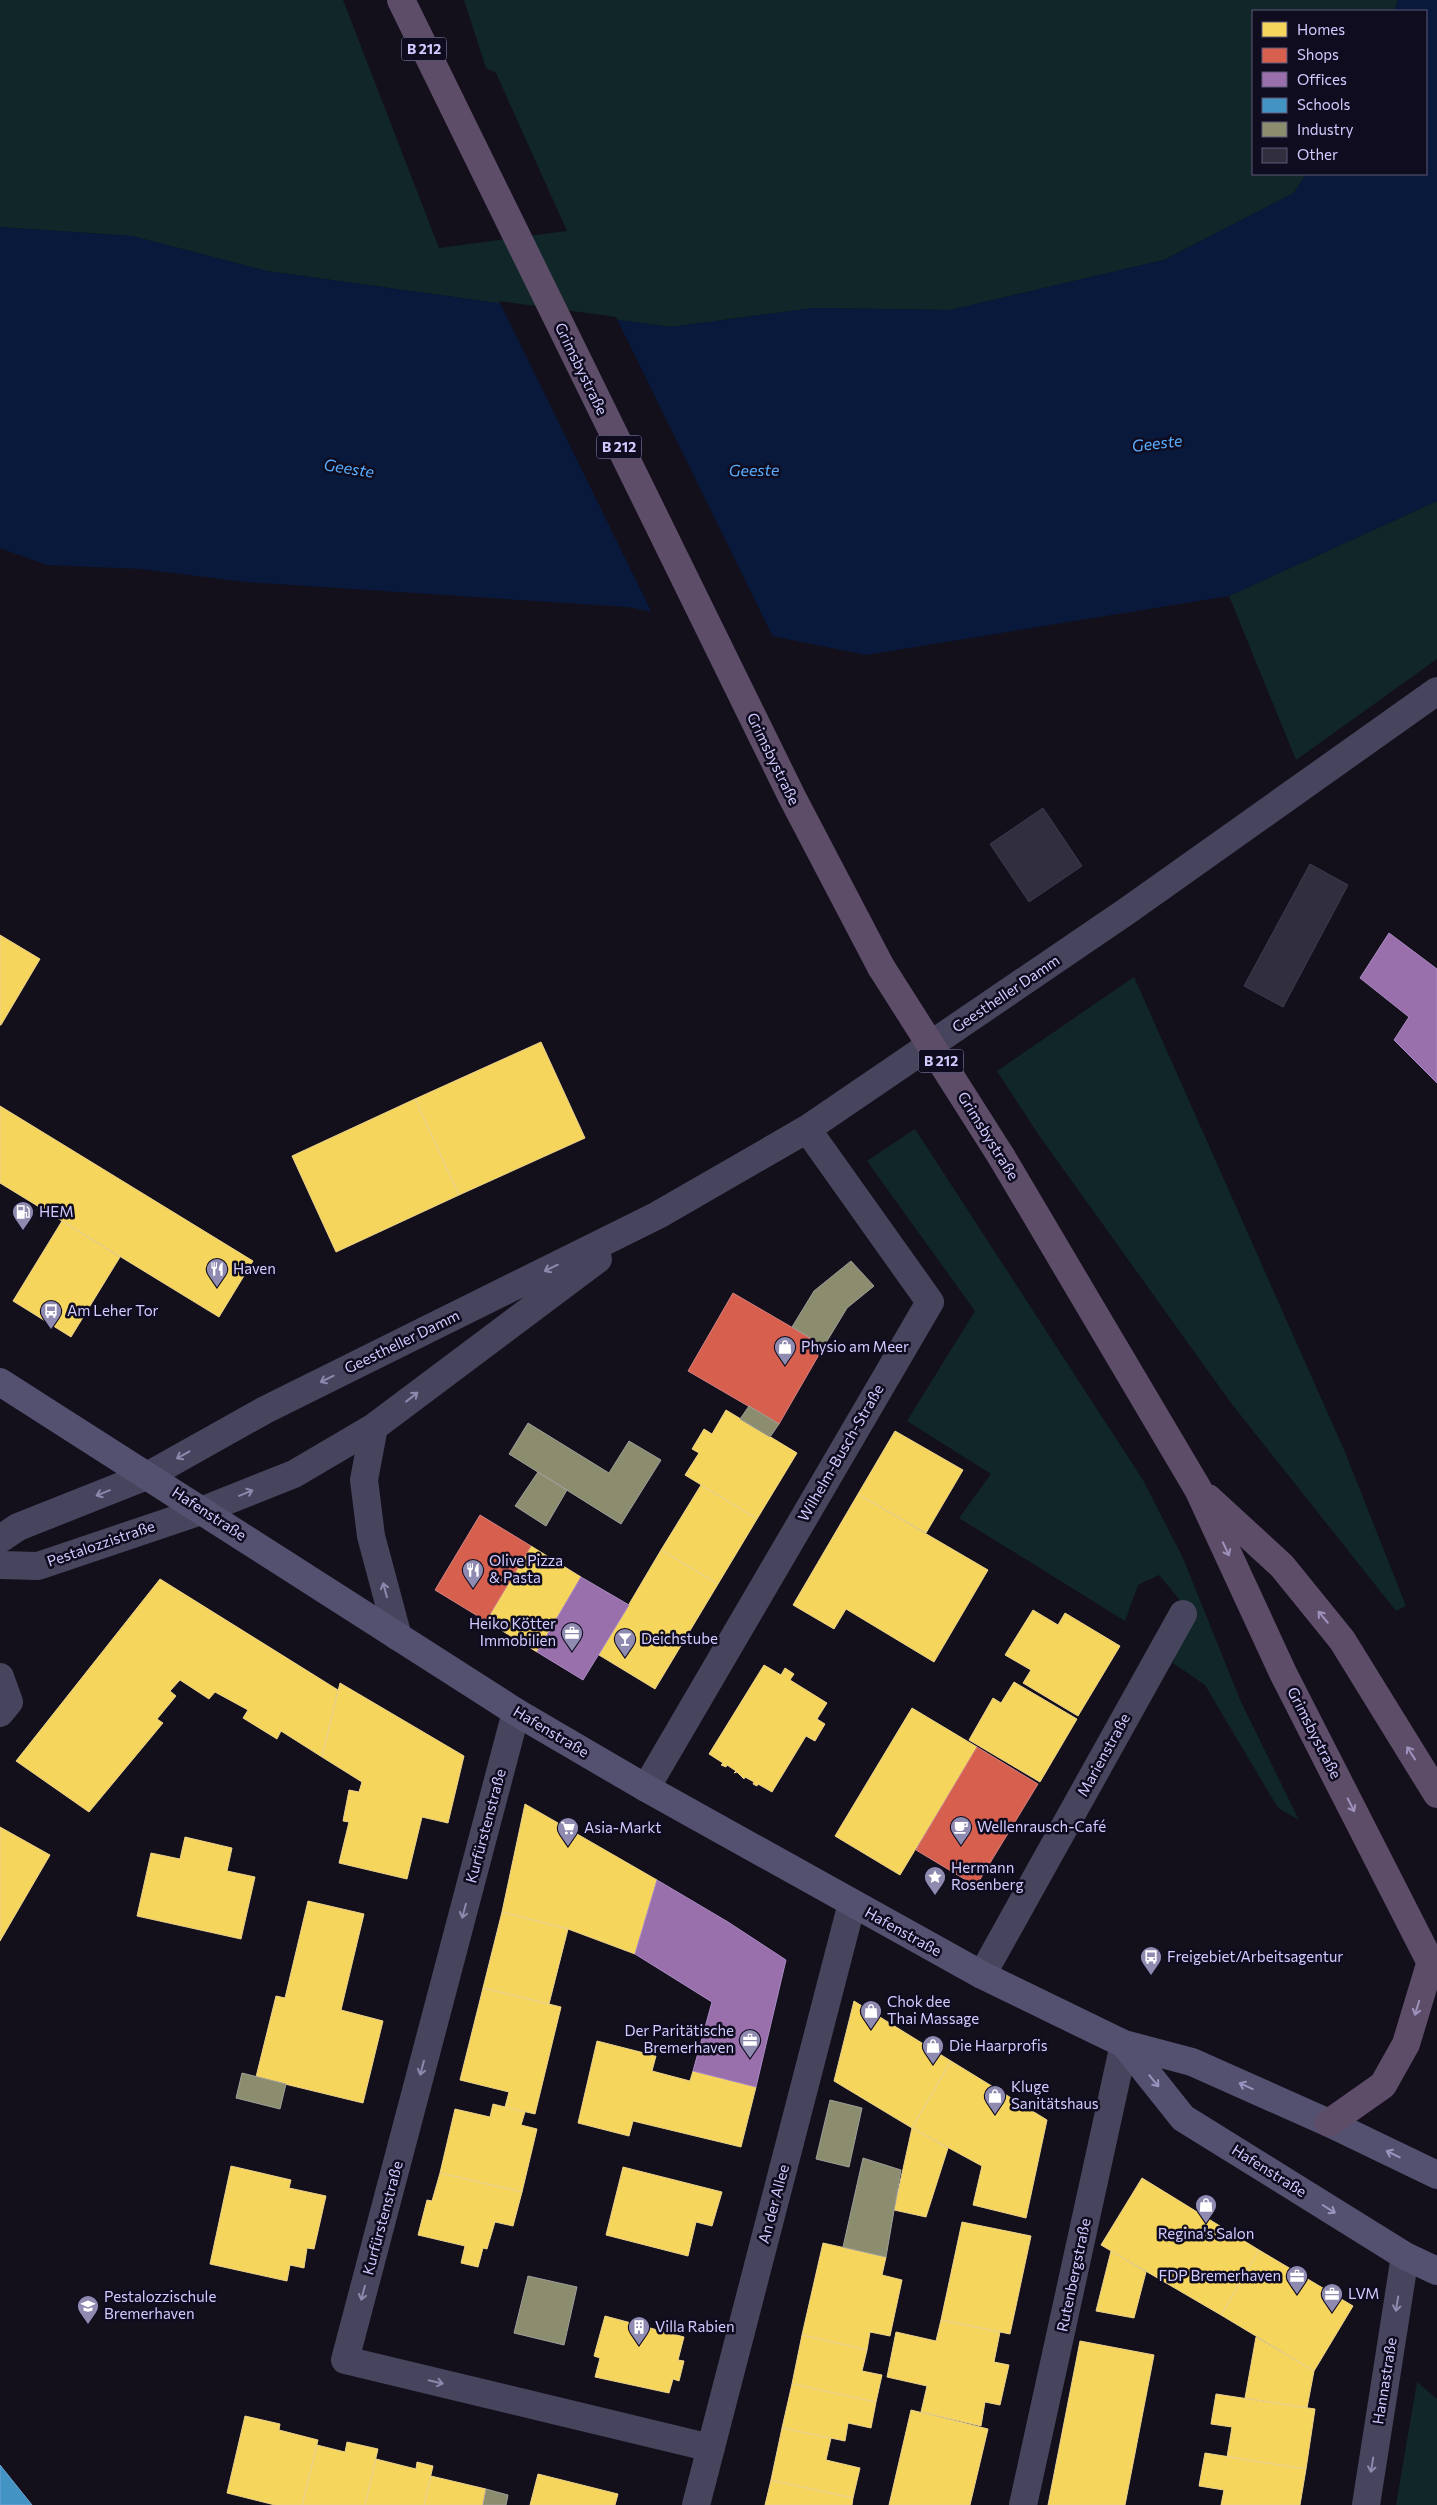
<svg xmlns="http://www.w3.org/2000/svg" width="1437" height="2505" font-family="Commissioner,sans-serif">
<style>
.green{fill:#102628}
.water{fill:#09193b}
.pier{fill:#13101c}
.homes{fill:#f6d55c;stroke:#ebd28d}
.shops{fill:#d6604d;stroke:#d58082}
.offices{fill:#9970ab;stroke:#aa8bc4}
.schools{fill:#4393c3;stroke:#6ea4d5}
.industry{fill:#8c8c6e;stroke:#a19f9a}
.building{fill:#312e3e;stroke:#3e3a50}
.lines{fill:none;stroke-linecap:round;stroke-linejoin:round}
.minor{stroke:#47455d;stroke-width:28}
.tertiary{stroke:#47455d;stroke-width:28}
.secondary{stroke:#545170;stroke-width:28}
.trunk{stroke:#5e4d69;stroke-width:28}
.trunk-bridge{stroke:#5e4d69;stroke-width:28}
.oneway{stroke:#8c88ae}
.oneway2{stroke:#9e92bc}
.oneway3{stroke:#9994bf}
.labels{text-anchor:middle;stroke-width:5;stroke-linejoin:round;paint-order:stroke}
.shield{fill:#100c20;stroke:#9892bc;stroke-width:1}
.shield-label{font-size:14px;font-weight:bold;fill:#d2cbff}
.street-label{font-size:15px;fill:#d2cbff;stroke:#100c20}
.poi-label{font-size:15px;fill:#d2cbff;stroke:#100c20;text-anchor:start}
.water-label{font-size:16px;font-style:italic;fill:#59afff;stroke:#100c20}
</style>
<rect width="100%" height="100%" fill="#13101c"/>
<path class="green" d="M0,0H343L439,248L567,231L496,73L486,68L464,0H1398L1394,11H1253V174H1306L1294,193L1164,260L950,310L813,308L670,327L267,271L132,236L0,227Z
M1437,501V659L1296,760L1229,596Z
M1134,977L1345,1452L1406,1606L1396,1611L1231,1403L1038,1134L997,1071Z
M915,1129L1143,1480L1183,1558L1241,1702L1299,1820L1278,1808L1205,1685L1173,1663L1189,1611L1159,1575L1138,1585L1125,1621L959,1518L991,1474L907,1421L975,1311L867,1161Z
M1417,2382L1437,2399V2505H1396Z"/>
<path class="water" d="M1398,0H1437V501L1229,596L866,655L628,607L246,582L141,569L47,565L0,548V227L132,236L267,271L670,327L813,308L950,310L1164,260L1294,193L1306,174H1426V11H1394Z"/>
<path class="pier" d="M499,301L616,317L774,639L653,615Z"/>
<path class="homes" d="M0,935L40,959L1,1025H0Z
M541,1042L585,1138L459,1195L415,1099Z
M415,1099L459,1195L336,1252L292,1156Z
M0,1106L253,1261L219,1317L0,1183Z
M62,1221L120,1257L71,1337L13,1301Z
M726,1410L797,1453L757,1519L685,1475L699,1453L692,1449L704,1429L712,1434Z
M895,1431L963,1470L926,1533L858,1494Z
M701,1485L757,1519L718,1584L661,1550Z
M858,1494L988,1570L934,1662L846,1609L834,1629L793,1605Z
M531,1546L581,1577L537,1652L486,1621Z
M661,1550L718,1584L655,1689L599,1655Z
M160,1579L338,1690L322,1757L281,1731L277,1739L243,1718L248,1710L215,1692L209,1699L180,1680L170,1691L176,1696L157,1719L163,1723L89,1812L16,1761Z
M1033,1610L1058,1625L1065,1613L1120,1646L1078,1716L1023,1683L1031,1670L1005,1655Z
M764,1665L781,1675L785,1668L794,1674L790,1680L827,1703L817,1719L825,1724L815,1741L806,1736L772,1792L758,1784L757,1786L753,1784L754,1782L745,1777L744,1779L737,1772L734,1773L736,1771L727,1765L726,1767L721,1765L723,1763L709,1754Z
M1014,1682L1077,1719L1040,1782L969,1740L993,1698L1001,1703Z
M340,1683L464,1756L448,1823L422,1817L407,1879L339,1863L349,1822L343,1821L349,1790L359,1792L362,1782L322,1757Z
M912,1708L977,1747L900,1875L835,1836Z
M525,1804L657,1880L635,1954L568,1929L502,1912Z
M0,1827L50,1855L0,1941Z
M185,1837L232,1848L227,1871L255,1877L241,1939L137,1916L151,1853L180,1859Z
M308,1901L364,1914L341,2010L383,2021L363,2103L256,2077L276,1996L285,1998Z
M502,1912L568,1929L549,2004L483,1988Z
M483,1988L561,2007L535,2114L505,2107L509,2092L460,2080Z
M854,2001L951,2061L912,2128L834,2081Z
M597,2041L656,2056L652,2071L690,2081L693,2071L756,2087L741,2147L633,2121L629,2136L578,2123Z
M951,2061L1047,2120L1026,2218L973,2205L982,2166L912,2128Z
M493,2104L525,2112L521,2125L537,2129L522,2192L440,2173L455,2109L490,2117Z
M912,2128L948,2148L926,2217L894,2210Z
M231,2166L291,2180L289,2188L326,2196L314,2249L307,2248L304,2268L290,2265L287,2281L210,2264Z
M623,2167L722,2192L712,2226L696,2222L688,2256L606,2235Z
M440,2173L522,2192L513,2226L495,2222L487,2249L483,2248L478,2267L461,2263L465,2246L418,2235L427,2200L432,2201Z
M1142,2178L1259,2250L1221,2315L1101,2245Z
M962,2222L1031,2236L1010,2334L941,2320Z
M823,2243L886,2257L882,2275L902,2280L890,2336L870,2332L867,2350L802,2335Z
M1259,2250L1353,2306L1314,2371L1221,2315Z
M1111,2251L1146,2272L1134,2318L1096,2311Z
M605,2316L684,2337L678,2360L684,2361L679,2381L673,2379L669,2393L595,2377L600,2358L594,2356Z
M941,2320L1000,2332L994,2362L1009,2365L1000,2405L985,2402L981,2426L921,2412L927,2386L887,2377L896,2332L936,2341Z
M802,2335L867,2350L862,2371L882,2375L876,2402L792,2384Z
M1256,2337L1314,2371L1307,2408L1245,2398Z
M1080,2341L1154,2355L1125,2505H1048Z
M792,2384L876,2402L871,2428L848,2423L845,2441L782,2428Z
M1216,2394L1315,2409L1306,2469L1227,2457L1232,2427L1211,2424Z
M911,2410L988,2429L970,2505H889Z
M245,2416L280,2424L279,2430L318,2440L302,2505H275L227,2493Z
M782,2428L831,2438L826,2460L860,2468L853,2498L771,2480Z
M347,2442L378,2449L365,2505H302L317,2445L345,2452Z
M1205,2453L1306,2469L1300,2505H1221L1224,2490L1199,2486Z
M376,2459L416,2469L417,2462L433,2466L424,2505H365Z
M538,2474L618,2494L615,2505H530Z
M431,2476L486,2489L483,2505H424Z
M771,2480L853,2498L852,2505H765Z"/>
<path class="shops" d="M733,1293L824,1346L779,1424L688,1371Z
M480,1515L531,1546L486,1621L435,1590Z
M977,1747L1038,1784L976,1886L916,1850Z"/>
<path class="offices" d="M1389,933L1437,969V1083L1394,1040L1409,1017L1360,978Z
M581,1577L629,1605L583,1680L537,1652Z
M657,1880L728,1922L786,1960L756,2087L693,2071L712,2002L635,1954Z"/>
<path class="schools" d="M0,2465L32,2505H0Z"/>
<path class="industry" d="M851,1261L874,1286L847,1308L824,1346L792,1327L814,1291Z
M749,1406L779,1424L770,1437L740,1419Z
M528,1423L609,1473L629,1441L661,1460L621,1524L509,1454Z
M538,1472L567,1490L546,1526L515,1506Z
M242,2073L286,2084L280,2109L236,2098Z
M830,2100L862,2108L849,2167L816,2159Z
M863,2158L901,2170L886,2257L843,2247Z
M528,2276L577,2287L564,2345L514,2333Z
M486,2489L508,2495L506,2505H483Z"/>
<path class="building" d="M1043,808L1082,866L1029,902L990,844Z
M1310,864L1348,885L1283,1007L1244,986Z"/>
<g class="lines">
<path class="minor" d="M374,1427L364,1480L371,1536L398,1637
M149,1475L265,1410L658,1215L807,1129L1127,911L1437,691
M201,1511L294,1474L374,1427L598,1259
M0,1677L9,1702L0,1713
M516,1712L345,2360L711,2448
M646,1788L930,1302L807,1129
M982,1975L1183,1614
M696,2505L852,1903
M1023,2505L1124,2044
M1366,2505L1405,2256"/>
<path class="tertiary" d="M0,1539L18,1527L149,1475
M0,1565L38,1566L201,1511"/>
<path class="secondary" d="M0,1382L516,1712L646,1788L982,1975L1124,2044L1192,2062L1329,2123L1437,2175
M1124,2044L1183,2118L1405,2256L1437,2271"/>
<path class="trunk" d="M401,0L792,797L881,967
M1001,1156L1198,1489L1283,1673L1437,1975
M1208,1498L1282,1566L1342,1640L1437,1794
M1329,2123L1383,2085L1406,2044L1431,1961"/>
<path class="trunk-bridge" d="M881,967L1001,1156"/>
</g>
<defs><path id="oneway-shaft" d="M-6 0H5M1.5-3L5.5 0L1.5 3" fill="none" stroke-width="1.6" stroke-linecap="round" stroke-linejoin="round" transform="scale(1.25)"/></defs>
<g class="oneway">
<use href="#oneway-shaft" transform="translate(551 1268) rotate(154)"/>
<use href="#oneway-shaft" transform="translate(327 1379) rotate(154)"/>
<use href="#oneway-shaft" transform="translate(412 1397) rotate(-38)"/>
<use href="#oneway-shaft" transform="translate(183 1455) rotate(151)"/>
<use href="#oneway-shaft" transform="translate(103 1493) rotate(158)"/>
<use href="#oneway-shaft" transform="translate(246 1493) rotate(-22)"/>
<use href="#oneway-shaft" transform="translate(385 1590) rotate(-105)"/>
<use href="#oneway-shaft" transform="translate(464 1911) rotate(105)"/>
<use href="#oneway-shaft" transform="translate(422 2068) rotate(105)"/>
<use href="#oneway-shaft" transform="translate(363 2293) rotate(105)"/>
<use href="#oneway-shaft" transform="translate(1397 2304) rotate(99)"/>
<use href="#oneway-shaft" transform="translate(436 2382) rotate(14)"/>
<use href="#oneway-shaft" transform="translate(1372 2465) rotate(99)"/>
</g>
<g class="oneway2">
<use href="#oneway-shaft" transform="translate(1226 1549) rotate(65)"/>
<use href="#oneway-shaft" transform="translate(1323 1617) rotate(-130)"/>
<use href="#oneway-shaft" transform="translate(1411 1753) rotate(-122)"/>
<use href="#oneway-shaft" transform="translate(1351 1805) rotate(63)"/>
<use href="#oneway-shaft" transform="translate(1417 2008) rotate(107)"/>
</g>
<g class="oneway3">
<use href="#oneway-shaft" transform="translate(1154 2081) rotate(51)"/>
<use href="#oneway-shaft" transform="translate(1246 2086) rotate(-156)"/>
<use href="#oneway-shaft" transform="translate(1393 2154) rotate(-154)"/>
<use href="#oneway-shaft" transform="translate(1329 2209) rotate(32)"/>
</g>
<defs>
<g id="fuel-pin" transform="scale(1.125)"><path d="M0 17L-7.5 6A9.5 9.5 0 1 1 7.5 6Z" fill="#8f8ab0" stroke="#100c20"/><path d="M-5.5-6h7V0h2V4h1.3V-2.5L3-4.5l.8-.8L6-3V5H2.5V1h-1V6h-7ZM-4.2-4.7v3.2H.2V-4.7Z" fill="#fff"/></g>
<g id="restaurant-pin" transform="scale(1.125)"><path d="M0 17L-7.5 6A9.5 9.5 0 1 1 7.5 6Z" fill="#8f8ab0" stroke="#100c20"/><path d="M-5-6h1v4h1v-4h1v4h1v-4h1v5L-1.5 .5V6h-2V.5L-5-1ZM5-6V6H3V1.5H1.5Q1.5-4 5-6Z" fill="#fff"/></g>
<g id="bus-pin" transform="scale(1.125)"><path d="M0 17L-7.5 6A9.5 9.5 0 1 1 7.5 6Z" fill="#8f8ab0" stroke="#100c20"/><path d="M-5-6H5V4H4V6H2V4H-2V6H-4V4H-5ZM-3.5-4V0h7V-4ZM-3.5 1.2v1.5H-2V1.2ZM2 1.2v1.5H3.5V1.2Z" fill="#fff"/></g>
<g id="shop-pin" transform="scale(1.125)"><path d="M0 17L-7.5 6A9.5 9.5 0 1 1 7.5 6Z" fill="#8f8ab0" stroke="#100c20"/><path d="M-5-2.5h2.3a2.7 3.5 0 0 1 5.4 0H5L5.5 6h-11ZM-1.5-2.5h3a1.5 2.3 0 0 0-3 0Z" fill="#fff"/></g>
<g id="office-pin" transform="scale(1.125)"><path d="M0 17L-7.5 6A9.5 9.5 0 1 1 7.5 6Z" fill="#8f8ab0" stroke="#100c20"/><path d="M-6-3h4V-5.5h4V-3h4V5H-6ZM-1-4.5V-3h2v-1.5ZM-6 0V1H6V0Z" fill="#fff"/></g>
<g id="bar-pin" transform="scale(1.125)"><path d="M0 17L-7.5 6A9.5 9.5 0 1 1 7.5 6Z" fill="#8f8ab0" stroke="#100c20"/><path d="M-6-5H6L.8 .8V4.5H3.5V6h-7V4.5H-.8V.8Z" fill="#fff"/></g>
<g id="cafe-pin" transform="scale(1.125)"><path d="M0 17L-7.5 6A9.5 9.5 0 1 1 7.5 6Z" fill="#8f8ab0" stroke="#100c20"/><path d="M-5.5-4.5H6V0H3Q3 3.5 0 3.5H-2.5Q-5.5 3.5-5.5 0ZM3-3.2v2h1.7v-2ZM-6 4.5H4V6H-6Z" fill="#fff"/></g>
<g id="supermarket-pin" transform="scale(1.125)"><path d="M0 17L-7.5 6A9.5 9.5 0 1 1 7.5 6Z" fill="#8f8ab0" stroke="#100c20"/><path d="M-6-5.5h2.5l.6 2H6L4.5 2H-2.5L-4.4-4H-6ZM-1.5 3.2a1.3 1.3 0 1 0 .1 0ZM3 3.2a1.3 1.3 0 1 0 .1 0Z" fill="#fff"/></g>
<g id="sight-pin" transform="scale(1.125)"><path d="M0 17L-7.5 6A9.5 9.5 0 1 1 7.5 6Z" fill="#8f8ab0" stroke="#100c20"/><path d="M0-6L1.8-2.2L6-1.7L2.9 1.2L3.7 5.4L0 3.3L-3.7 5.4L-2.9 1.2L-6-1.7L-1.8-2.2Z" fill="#fff"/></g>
<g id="school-pin" transform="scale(1.125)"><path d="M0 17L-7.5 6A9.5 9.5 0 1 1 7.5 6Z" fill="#8f8ab0" stroke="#100c20"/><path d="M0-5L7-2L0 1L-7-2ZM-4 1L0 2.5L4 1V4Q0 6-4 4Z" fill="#fff"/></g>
<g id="building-pin" transform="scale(1.125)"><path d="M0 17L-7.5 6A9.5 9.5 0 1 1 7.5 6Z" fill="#8f8ab0" stroke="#100c20"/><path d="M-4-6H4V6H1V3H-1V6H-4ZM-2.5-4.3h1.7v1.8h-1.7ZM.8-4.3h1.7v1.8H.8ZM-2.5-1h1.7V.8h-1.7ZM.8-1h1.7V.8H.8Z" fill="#fff"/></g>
</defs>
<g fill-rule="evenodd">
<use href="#fuel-pin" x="23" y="1212"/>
<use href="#restaurant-pin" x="217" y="1269"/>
<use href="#bus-pin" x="51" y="1311"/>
<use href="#shop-pin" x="785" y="1347"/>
<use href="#restaurant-pin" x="473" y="1570"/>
<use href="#office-pin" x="572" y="1633"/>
<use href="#bar-pin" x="625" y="1639"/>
<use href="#cafe-pin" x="961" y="1827"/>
<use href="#supermarket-pin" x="568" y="1828"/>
<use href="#sight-pin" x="935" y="1877"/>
<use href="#bus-pin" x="1151" y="1957"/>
<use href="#shop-pin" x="871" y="2011"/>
<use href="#office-pin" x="750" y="2040"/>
<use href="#shop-pin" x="933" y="2046"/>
<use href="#shop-pin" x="995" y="2096"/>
<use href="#shop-pin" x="1206" y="2205"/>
<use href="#office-pin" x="1297" y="2276"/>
<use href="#office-pin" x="1332" y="2294"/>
<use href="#school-pin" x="88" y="2306"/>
<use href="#building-pin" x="639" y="2327"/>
</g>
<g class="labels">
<g class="shield">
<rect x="401.5" y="37.5" width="45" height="23" rx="4"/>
<rect x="596.5" y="435.5" width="45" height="23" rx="4"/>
<rect x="918.5" y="1049.5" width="45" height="23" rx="4"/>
</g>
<g class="shield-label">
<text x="424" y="54">B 212</text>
<text x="619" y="452">B 212</text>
<text x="941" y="1066">B 212</text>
</g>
<g class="street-label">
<text transform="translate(581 369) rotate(64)" y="5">Grimsbystraße</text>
<text transform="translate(773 759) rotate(64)" y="5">Grimsbystraße</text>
<text transform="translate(1006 994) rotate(-34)" y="5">Geestheller Damm</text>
<text transform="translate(988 1136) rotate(58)" y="5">Grimsbystraße</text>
<text transform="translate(402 1342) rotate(-26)" y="5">Geestheller Damm</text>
<text transform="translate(841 1453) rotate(-60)" y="5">Wilhelm-Busch-Straße</text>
<text transform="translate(209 1514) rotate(33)" y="5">Hafenstraße</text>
<text transform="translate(101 1544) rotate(-19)" y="5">Pestalozzistraße</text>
<text transform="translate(551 1732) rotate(31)" y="5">Hafenstraße</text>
<text transform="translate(1314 1733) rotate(63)" y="5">Grimsbystraße</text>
<text transform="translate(1104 1755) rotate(-61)" y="5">Marienstraße</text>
<text transform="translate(486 1826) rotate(-75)" y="5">Kurfürstenstraße</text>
<text transform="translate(903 1932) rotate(29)" y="5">Hafenstraße</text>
<text transform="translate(1269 2171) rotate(32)" y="5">Hafenstraße</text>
<text transform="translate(774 2204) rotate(-75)" y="5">An der Allee</text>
<text transform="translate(383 2218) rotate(-75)" y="5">Kurfürstenstraße</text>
<text transform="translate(1074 2275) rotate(-78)" y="5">Rutenbergstraße</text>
<text transform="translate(1385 2381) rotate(-81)" y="5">Hannastraße</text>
</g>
<g class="poi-label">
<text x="39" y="1217">HEM</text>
<text x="233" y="1274">Haven</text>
<text x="67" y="1316">Am Leher Tor</text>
<text x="801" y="1352">Physio am Meer</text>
<text x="489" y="1566">Olive Pizza<tspan x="489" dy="17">&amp; Pasta</tspan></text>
<text x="556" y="1629" text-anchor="end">Heiko Kötter<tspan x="556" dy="17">Immobilien</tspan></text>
<text x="641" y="1644">Deichstube</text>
<text x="977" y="1832">Wellenrausch-Café</text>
<text x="584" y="1833">Asia-Markt</text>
<text x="951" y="1873">Hermann<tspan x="951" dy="17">Rosenberg</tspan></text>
<text x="1167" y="1962">Freigebiet/Arbeitsagentur</text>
<text x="887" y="2007">Chok dee<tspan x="887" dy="17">Thai Massage</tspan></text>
<text x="734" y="2036" text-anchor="end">Der Paritätische<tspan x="734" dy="17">Bremerhaven</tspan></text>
<text x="949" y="2051">Die Haarprofis</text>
<text x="1011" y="2092">Kluge<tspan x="1011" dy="17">Sanitätshaus</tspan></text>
<text x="1206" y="2239" text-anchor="middle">Regina's Salon</text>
<text x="1281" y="2281" text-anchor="end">FDP Bremerhaven</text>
<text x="1348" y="2299">LVM</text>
<text x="104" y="2302">Pestalozzischule<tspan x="104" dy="17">Bremerhaven</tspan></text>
<text x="655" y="2332">Villa Rabien</text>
</g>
<g class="water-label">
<text transform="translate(1157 443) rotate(-7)" y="6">Geeste</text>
<text transform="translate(349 468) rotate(9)" y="6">Geeste</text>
<text transform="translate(754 470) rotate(-1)" y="6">Geeste</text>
</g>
</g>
<rect x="1252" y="10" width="175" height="165" fill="#100c20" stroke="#5e5879"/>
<rect x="1262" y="22" width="25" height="15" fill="#f6d55c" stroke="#5e5879"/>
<text x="1297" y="35" font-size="15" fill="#d2cbff">Homes</text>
<rect x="1262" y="48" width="25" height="15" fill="#d6604d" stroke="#5e5879"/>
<text x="1297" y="60" font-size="15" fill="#d2cbff">Shops</text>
<rect x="1262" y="72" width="25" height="15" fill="#9970ab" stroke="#5e5879"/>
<text x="1297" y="85" font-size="15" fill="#d2cbff">Offices</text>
<rect x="1262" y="98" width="25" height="15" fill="#4393c3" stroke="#5e5879"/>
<text x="1297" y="110" font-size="15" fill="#d2cbff">Schools</text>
<rect x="1262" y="122" width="25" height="15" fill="#8c8c6e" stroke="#5e5879"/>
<text x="1297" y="135" font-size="15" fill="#d2cbff">Industry</text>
<rect x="1262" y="148" width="25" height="15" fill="#312e3e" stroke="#5e5879"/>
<text x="1297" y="160" font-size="15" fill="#d2cbff">Other</text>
</svg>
